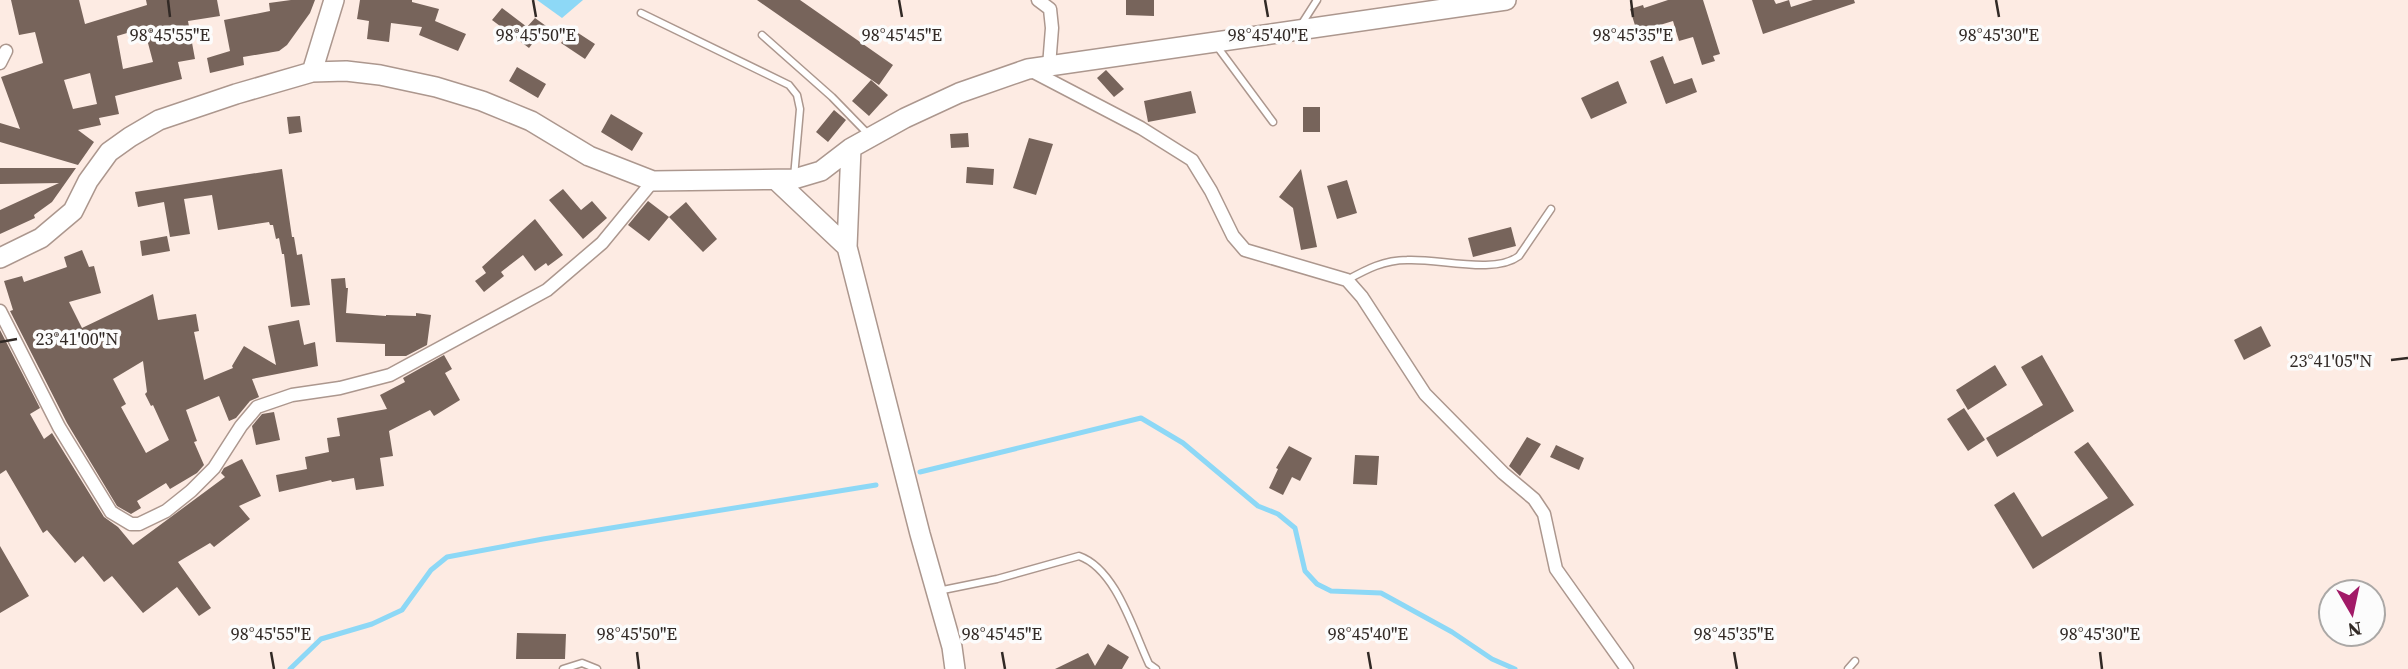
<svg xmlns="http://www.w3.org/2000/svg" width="2408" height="669" font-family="'Source Serif 4',serif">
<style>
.water{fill:#8dd8f6}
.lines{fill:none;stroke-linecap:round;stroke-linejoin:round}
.stream{stroke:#8dd8f6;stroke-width:5}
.building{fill:#77645b;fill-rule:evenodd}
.lane-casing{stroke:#ac978e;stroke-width:9}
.street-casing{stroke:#ac978e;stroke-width:15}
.secondary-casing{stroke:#ac978e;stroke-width:22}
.lane{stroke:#fff;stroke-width:6}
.street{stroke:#fff;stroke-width:12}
.secondary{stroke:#fff;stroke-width:19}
.ticks{fill:none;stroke:#312925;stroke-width:2.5}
.ticks-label{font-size:18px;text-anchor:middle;fill:#312925;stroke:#fcfcfc;stroke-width:7;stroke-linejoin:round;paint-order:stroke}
</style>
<rect width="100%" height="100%" fill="#fdebe3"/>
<path class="water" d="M537,0H583L562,18Z"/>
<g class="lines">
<path class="stream" d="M920,472L1141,418L1183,443L1258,506L1278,514L1295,528L1305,571L1317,584L1331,591L1381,593L1452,632L1492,659L1515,669
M290,669L321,639L372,624L402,610L431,570L447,557L543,539L876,485"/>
</g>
<path class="building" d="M11,0H79L85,24L147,5L146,0H217L220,16L188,21L195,59L178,62L182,79L115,96L119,114L99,118L101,125L78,130L94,142L78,165L0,142V123L20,129L1,77L43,63L35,32L19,35ZM144,28L153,62L123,69L117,36ZM90,73L97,104L73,109L64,80Z
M291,0H315L310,13L287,45L279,51L243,57L244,65L210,73L207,58L230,51L224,20L270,11L269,3Z
M360,0H412V2L439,9L435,21L466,34L458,51L419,35L422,27L391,23L389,42L367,39L369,21L357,19Z
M757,0H800L893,65L879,85Z
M1126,0H1154V16L1126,15Z
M1668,0H1703L1720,54L1713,56L1715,61L1702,65L1693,37L1679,41L1673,21L1637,32L1630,9L1643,5L1644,8Z
M1752,0H1774L1776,4L1789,0L1791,7L1813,0H1854L1855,3L1763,34Z
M502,8L527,27L535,18L546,26L529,48L492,20Z
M572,29L595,44L585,59L561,43Z
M1663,56L1674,84L1692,78L1697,92L1666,104L1650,61Z
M517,67L546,84L538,98L509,81Z
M1106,70L1124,89L1114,97L1097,78Z
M871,80L888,95L869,116L852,101Z
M1618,81L1627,103L1591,119L1581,98Z
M1191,91L1196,113L1148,122L1144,101Z
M1303,107H1320V132H1303Z
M834,110L846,120L828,142L816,132Z
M611,114L643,133L632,151L601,132Z
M300,116L302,132L289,134L287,117Z
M968,133L969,147L951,148L950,134Z
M1029,138L1053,144L1036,195L1013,188Z
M967,167L994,169L993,185L966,183Z
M0,168H76L52,202L34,215L35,218L0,234V210L59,183L0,184Z
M282,169L292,237H294L297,255L302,254L310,305L291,307L284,254H282L279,238L276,239L273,225H270L269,222L218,230L212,195L184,199L190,234L170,237L164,202L138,207L135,192Z
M1301,169L1317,247L1301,250L1293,208L1279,197Z
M1347,180L1357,213L1337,219L1327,186Z
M563,189L581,210L592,201L607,218L583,239L549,200Z
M648,201L669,217L649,241L628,225Z
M686,202L717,239L703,252L669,217Z
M535,219L563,255L548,266L546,263L535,271L523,255L501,272L504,276L484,292L475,281L486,273L482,267Z
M1511,227L1516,246L1473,257L1468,238Z
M167,236L170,251L142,256L140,241Z
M82,250L89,267L94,266L101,293L69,302L82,328L153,294L158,320L196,314L199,331L194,332L204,380L233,368L232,366L244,346L276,365L268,326L299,320L304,345L315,342L318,366L252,379L259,397L250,401L236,418L229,421L219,396L186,410L197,441L194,442L204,465L197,473L170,489L166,483L137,501L141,508L131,514L117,506L67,423L10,311L13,310L4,281L22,276L24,282L67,267L64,257ZM143,361L147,392L145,394L151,406L153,405L169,440L146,453L121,407L126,404L113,379Z
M345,278L346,288H348L346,313L386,316V315L416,316V313L431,315L427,345L406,356H385V344L336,342L331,279Z
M2261,326L2271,346L2244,360L2234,340Z
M0,330L40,408L30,414L44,439L52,433L104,517L118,527L133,545L225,477L221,473L224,468L242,459L261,496L239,506L250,519L214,547L210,543L178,562L211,608L199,616L177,587L143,613L112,576L104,582L83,556L75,563L47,530L43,533L6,470L0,474Z
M444,355L452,369L445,373L460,400L434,416L430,410L389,431L393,456L380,458L384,486L356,490L354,478L332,482L331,480L279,492L276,475L307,469L305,457L329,452L327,438L340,436L337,418L387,409L380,395L405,382L403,378Z
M2042,355L2074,411L1997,457L1986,438L2043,405L2021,367Z
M1995,365L2007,385L1968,410L1956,390Z
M1964,408L1985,440L1968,451L1947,419Z
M274,412L280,440L256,445L252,426L262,414Z
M1527,437L1541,444L1520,476L1509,466Z
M2088,442L2134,505L2033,569L1994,505L2014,492L2042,537L2108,498L2074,452Z
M1556,445L1584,458L1579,470L1550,457Z
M1289,446L1312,458L1300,481L1292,477L1283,495L1269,488L1278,469L1276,468Z
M1355,455L1379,456L1377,485L1353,484Z
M0,546L29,596L0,613Z
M517,633L566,634L565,659H516Z
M1108,644L1129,657L1122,669H1055L1088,653L1095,666Z"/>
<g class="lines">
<g class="lane-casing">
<path id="lane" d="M641,13L789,85L797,95L800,109L794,177
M1301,25L1317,0
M762,35L832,97L868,134
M1216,45L1273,122
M1347,280C1367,269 1384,260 1407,260C1438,258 1494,275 1519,256L1551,209
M938,591L997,579L1079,556C1116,569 1133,630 1149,664L1156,669
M563,669L582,663L597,669
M1848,669L1855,661"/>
</g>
<g class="street-casing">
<path id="street" d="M1038,0L1050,9L1052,28L1049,66
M0,63L6,51
M1028,69L1141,128L1192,160L1211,191L1233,236L1245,250L1347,280L1362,297L1425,394L1503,473L1534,499L1544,514L1556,569L1627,669
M0,311L59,427L111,512L131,524H139L166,511L191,491L214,468L241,426L257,407L292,395L340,388L390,375L547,290L602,243L653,181"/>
</g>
<g class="secondary-casing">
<path id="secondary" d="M312,72L334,0
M851,148L847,247L920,534L952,647L955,669
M776,180L847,247
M0,258L41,238L73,211L88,181L109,152L130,137L159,120L236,94L312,72L346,71L380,75L436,87L482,101L531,121L589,156L653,181L794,179L821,171L851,148L905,118L959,93L1028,69L1506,0"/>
</g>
<use href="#lane" class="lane"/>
<use href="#street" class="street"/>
<use href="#secondary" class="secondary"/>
</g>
<path class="ticks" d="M168,0L170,17M533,0L536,17M899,0L902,17M1265,0L1268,17M1631,0L1633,17M1996,0L1999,17M0,342L17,339M2391,360L2408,358M271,652L274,669M637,652L639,669M1002,652L1005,669M1368,652L1371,669M1734,652L1737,669M2100,652L2102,669"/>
<g class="ticks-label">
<text x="170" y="41">98°45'55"E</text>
<text x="536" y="41">98°45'50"E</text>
<text x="902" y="41">98°45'45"E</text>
<text x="1268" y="41">98°45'40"E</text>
<text x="1633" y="41">98°45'35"E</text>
<text x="1999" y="41">98°45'30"E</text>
<text x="77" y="345">23°41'00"N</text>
<text x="2331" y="367">23°41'05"N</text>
<text x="271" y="640">98°45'55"E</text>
<text x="637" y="640">98°45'50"E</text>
<text x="1002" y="640">98°45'45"E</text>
<text x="1368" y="640">98°45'40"E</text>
<text x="1734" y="640">98°45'35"E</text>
<text x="2100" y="640">98°45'30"E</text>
</g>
<g transform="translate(2352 613) rotate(171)"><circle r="33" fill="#fcfcfc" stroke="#aba8a6" stroke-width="2"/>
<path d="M0-5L12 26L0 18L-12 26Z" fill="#a11a67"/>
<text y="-10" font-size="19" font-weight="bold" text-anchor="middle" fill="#312925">N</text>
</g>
</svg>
